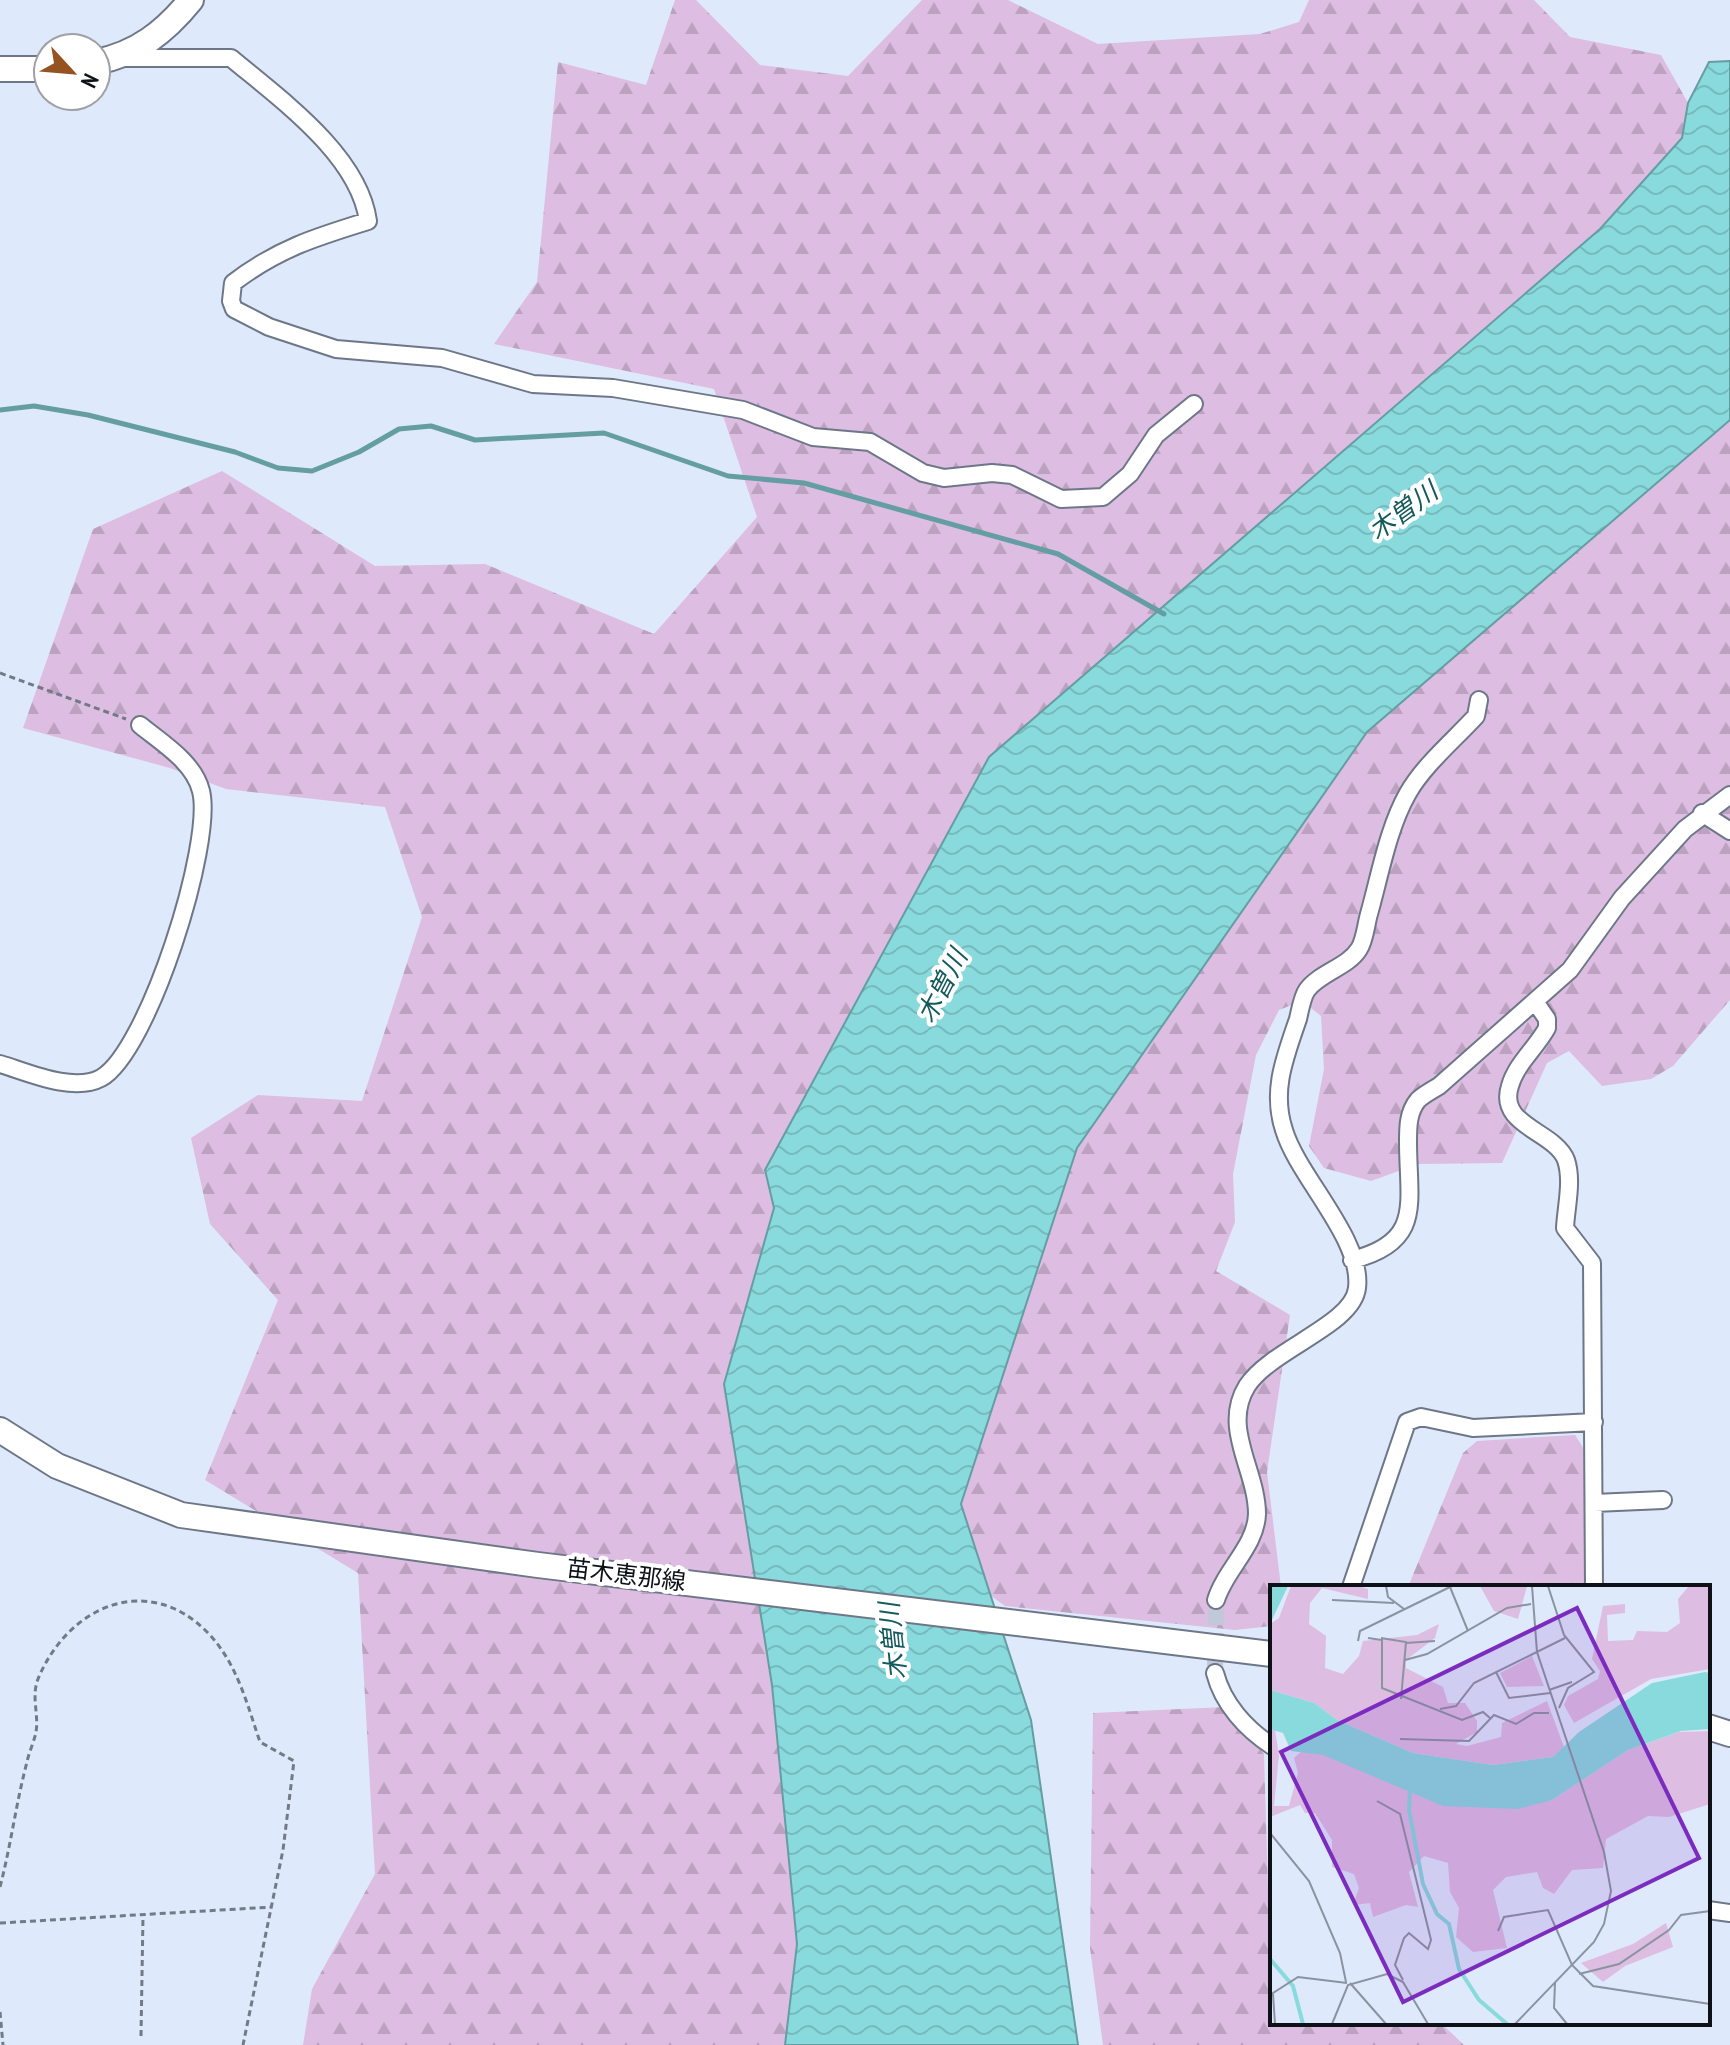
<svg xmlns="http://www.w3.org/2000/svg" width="1730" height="2045" font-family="'PT Sans Narrow','Noto Sans JP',sans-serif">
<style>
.forest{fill:url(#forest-firs)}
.water{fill:url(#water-waves);stroke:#649ea2;stroke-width:2}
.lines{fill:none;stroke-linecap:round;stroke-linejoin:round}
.stream{stroke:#649ea2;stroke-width:5}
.street-tunnel{stroke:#bfc9d9;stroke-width:16;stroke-dasharray:16 8;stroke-linecap:butt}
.street-casing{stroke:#6d7787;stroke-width:20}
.secondary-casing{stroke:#6d7787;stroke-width:28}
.path{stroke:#727a86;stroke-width:3;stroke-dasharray:6 4;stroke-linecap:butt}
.street{stroke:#fff;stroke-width:16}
.secondary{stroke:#fff;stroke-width:24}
.labels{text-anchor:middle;stroke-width:8;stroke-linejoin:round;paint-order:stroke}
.street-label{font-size:24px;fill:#0e1218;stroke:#fff}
.water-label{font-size:26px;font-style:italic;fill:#14595c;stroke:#fff}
.inset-river{fill:none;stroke:#89dadd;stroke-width:4}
.inset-road{fill:none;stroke:#8b93a0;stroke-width:2}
.view{fill:#7b2cbf;fill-opacity:0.15;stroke:#7b2cbf;stroke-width:4}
.inset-edge{fill:none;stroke:#0e1218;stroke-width:4}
</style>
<defs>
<pattern id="forest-firs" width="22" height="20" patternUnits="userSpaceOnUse" patternTransform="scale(2)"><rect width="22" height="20" fill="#ddbde2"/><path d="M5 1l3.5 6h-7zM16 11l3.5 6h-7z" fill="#bca1c1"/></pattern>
<pattern id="water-waves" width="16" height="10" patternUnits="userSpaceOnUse" patternTransform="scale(2)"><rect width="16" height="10" fill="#89dadd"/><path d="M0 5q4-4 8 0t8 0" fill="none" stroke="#75babd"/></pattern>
</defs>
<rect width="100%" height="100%" fill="#dee9fb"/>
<path class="forest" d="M675,0H696L760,65L848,76L922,0H1008L1098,44L1260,34L1299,22L1309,0H1534L1570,37L1661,55L1688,103L1682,138L766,1170L774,1207L724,1384L772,1685L797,1944L785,2045H303L312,1989L375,1874L358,1573L205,1480L278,1300L210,1224L191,1138L258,1095L362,1101L422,917L385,807L226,789L170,768L23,728L93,529L222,471L375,566L485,564L654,634L757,517L714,389L494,344L537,282L558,62L646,85Z
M1730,420V1000L1673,1066L1651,1079L1602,1086L1569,1051L1547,1063L1502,1163L1418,1164L1371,1181L1324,1168L1309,1146L1324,1069L1321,1016L1302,1001L1279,1010L1256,1055L1233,1174L1235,1222L1216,1271L1290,1315L1267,1472L1281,1587H1272V1626L1235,1630L1005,1606L990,1595L961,1504L1077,1148L1367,732Z
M1575,1435L1584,1449V1587H1408L1463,1453L1477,1441Z
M1225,1707L1264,1754L1272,2023H1441L1464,2045H1103L1090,1948L1093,1713Z"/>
<path class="water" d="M1730,61V420L1367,732L1077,1148L961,1504L1031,1720L1078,2045H785L797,1944L772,1685L724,1384L774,1208L765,1170L989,757L1600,229L1682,138L1688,103L1709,62Z"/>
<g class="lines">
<path class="stream" d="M0,410L34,406L88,415L235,452L278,468L312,471L359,452L399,429L431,426L475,440L604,433L728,476L804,483L1058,554L1164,614"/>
<path class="street-tunnel" d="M1215,1673L1216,1600"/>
<g class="street-casing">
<path id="street" d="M122,58H231C280,99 359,155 368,221C316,237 277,249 233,283L231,301L234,309L269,327L336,349L442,358L533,384L613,388L743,410L813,437L870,442L923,473L944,478L992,473L1012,475L1061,499L1103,497L1130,474L1156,435L1194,404
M1702,813L1730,831
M1536,1003L1547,1019V1028C1536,1048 1516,1064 1510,1086C1497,1126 1555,1131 1566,1160C1573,1181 1566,1207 1565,1228L1592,1263L1594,1587
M0,1064C27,1072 73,1093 101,1078C148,1052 214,843 201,791C194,762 162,743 140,725
M1352,1260C1424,1242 1408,1203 1408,1142C1408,1127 1408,1112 1418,1100C1423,1095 1432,1090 1439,1086L1570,970L1622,898L1685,829L1730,795
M1594,1503L1663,1500
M1351,1587L1407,1422L1421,1417L1473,1428L1594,1422
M1216,1600C1225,1570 1256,1546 1257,1514C1257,1470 1221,1428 1247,1386C1271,1349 1353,1325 1357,1288C1363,1239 1298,1177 1284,1130C1271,1091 1285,1057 1298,1019C1300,1011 1302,997 1307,990C1319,973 1348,967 1359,949C1365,940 1366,924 1369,914C1380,875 1388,828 1408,793C1424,765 1454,740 1476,716L1479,700
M1215,1673C1223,1704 1246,1729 1272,1746
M1708,1910L1730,1913"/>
</g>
<g class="secondary-casing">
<path id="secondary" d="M96,62C137,54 165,32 191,0
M0,69H48
M0,1430L57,1466L181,1515L538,1565L1272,1654
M1708,1727L1730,1734"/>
</g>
<path class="path" d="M0,673L126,719
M0,1887C11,1845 16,1803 27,1762C29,1752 34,1742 36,1732C39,1714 31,1697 38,1679C68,1606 148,1571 208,1633C237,1663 247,1704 260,1742L294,1761L283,1850L243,2045
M0,1923L272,1907
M0,2012L3,2045
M141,2036L143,1916"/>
<use href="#street" class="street"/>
<use href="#secondary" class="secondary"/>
</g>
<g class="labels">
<g class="street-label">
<text transform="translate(626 1575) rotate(7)" y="8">苗木恵那線</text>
</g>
<g class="water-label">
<text transform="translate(1403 511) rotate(-36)" y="9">木曽川</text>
<text transform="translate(942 986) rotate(-63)" y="9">木曽川</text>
<text transform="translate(893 1641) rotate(-96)" y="9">木曽川</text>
</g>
</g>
<g transform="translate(1270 1585)">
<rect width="440" height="440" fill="#dee9fb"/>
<path d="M21,1H89L98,4V14L52,3L40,18L39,39L56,51L55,83L73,89L89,71L93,56L147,50L169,39L165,53L136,75V83L173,102L178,118H195L207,136V147L186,159L197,161L231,152L232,138L277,116L294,162L283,172L223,180L143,168L67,135L44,118L0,105V39L9,33ZM210,1H257L248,34L224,26ZM419,1H440V84L381,94L304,138L294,120L298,111L328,94L330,86L322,74L333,21L355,19V28L337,30L338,56L363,55L367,46L397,47L410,38L408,14ZM262,71L274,101L237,102L230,88ZM0,144L5,145L9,170L4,221H19L28,188L24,173L34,164L253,220L282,215L358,165L409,147L440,146V219L399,232L378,231L336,254L333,283L302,285L284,309L273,303L267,287L236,292L223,305L237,363L203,367L186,352L189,323L180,307L178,278L154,271L139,287L148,322L136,320L103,332L100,318L83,320L89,303L84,289L62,282V255L45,228H35L30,220L0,232ZM396,338L403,362L355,381L333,397L311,378L363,359Z" fill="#ddbde2"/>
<path d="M0,1H18L0,39ZM435,87L440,88V144L411,146L358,165L282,215L248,224L173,221L53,170L21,166L13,148L0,144V105L44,118L67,135L143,168L223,180L283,172L309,147L382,98Z" fill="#89dadd"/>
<path class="inset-river" d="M140,204L139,225L153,299L167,329L179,339L189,384L209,415L237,439M0,374L23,401L33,439"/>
<path class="inset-road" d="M116,1L118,12L134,24M278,1L294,50L324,87L298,103L289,123M180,2L198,46M62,15L124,18M98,53L112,55V103L192,135L213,127L220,133M111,53L136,57L131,114M88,56L90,46L182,1M136,58L165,56M135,75L157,69L237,23L261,19M226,87L239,113L280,108M279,105L302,97M170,124L186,121L204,98L295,53M130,154L199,156L224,130L246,139L264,128H279M107,216L130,229L161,355L158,364L139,348L134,353L125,380L133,395M0,248L39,296L70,368L76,397M228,346L234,332L278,325L302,380L323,401L440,419M309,389L349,379L399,345L411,330L440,326M80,398L116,439M285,398L284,423L297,439M3,409L5,439M0,410L28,392L77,398M62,439L78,400L117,389L133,397L158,439M245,439L324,357L334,339L341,306L334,267L267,67L262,1"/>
<path class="view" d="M307,23L429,273L133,417L11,167Z"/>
<rect width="440" height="440" class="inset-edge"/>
</g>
<g transform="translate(72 72) rotate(116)"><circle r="38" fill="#ffffff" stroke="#9fa0a3" stroke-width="2"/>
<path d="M0-6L14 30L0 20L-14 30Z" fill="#955321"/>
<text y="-12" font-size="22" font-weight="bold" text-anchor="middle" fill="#0e1218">N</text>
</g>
</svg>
